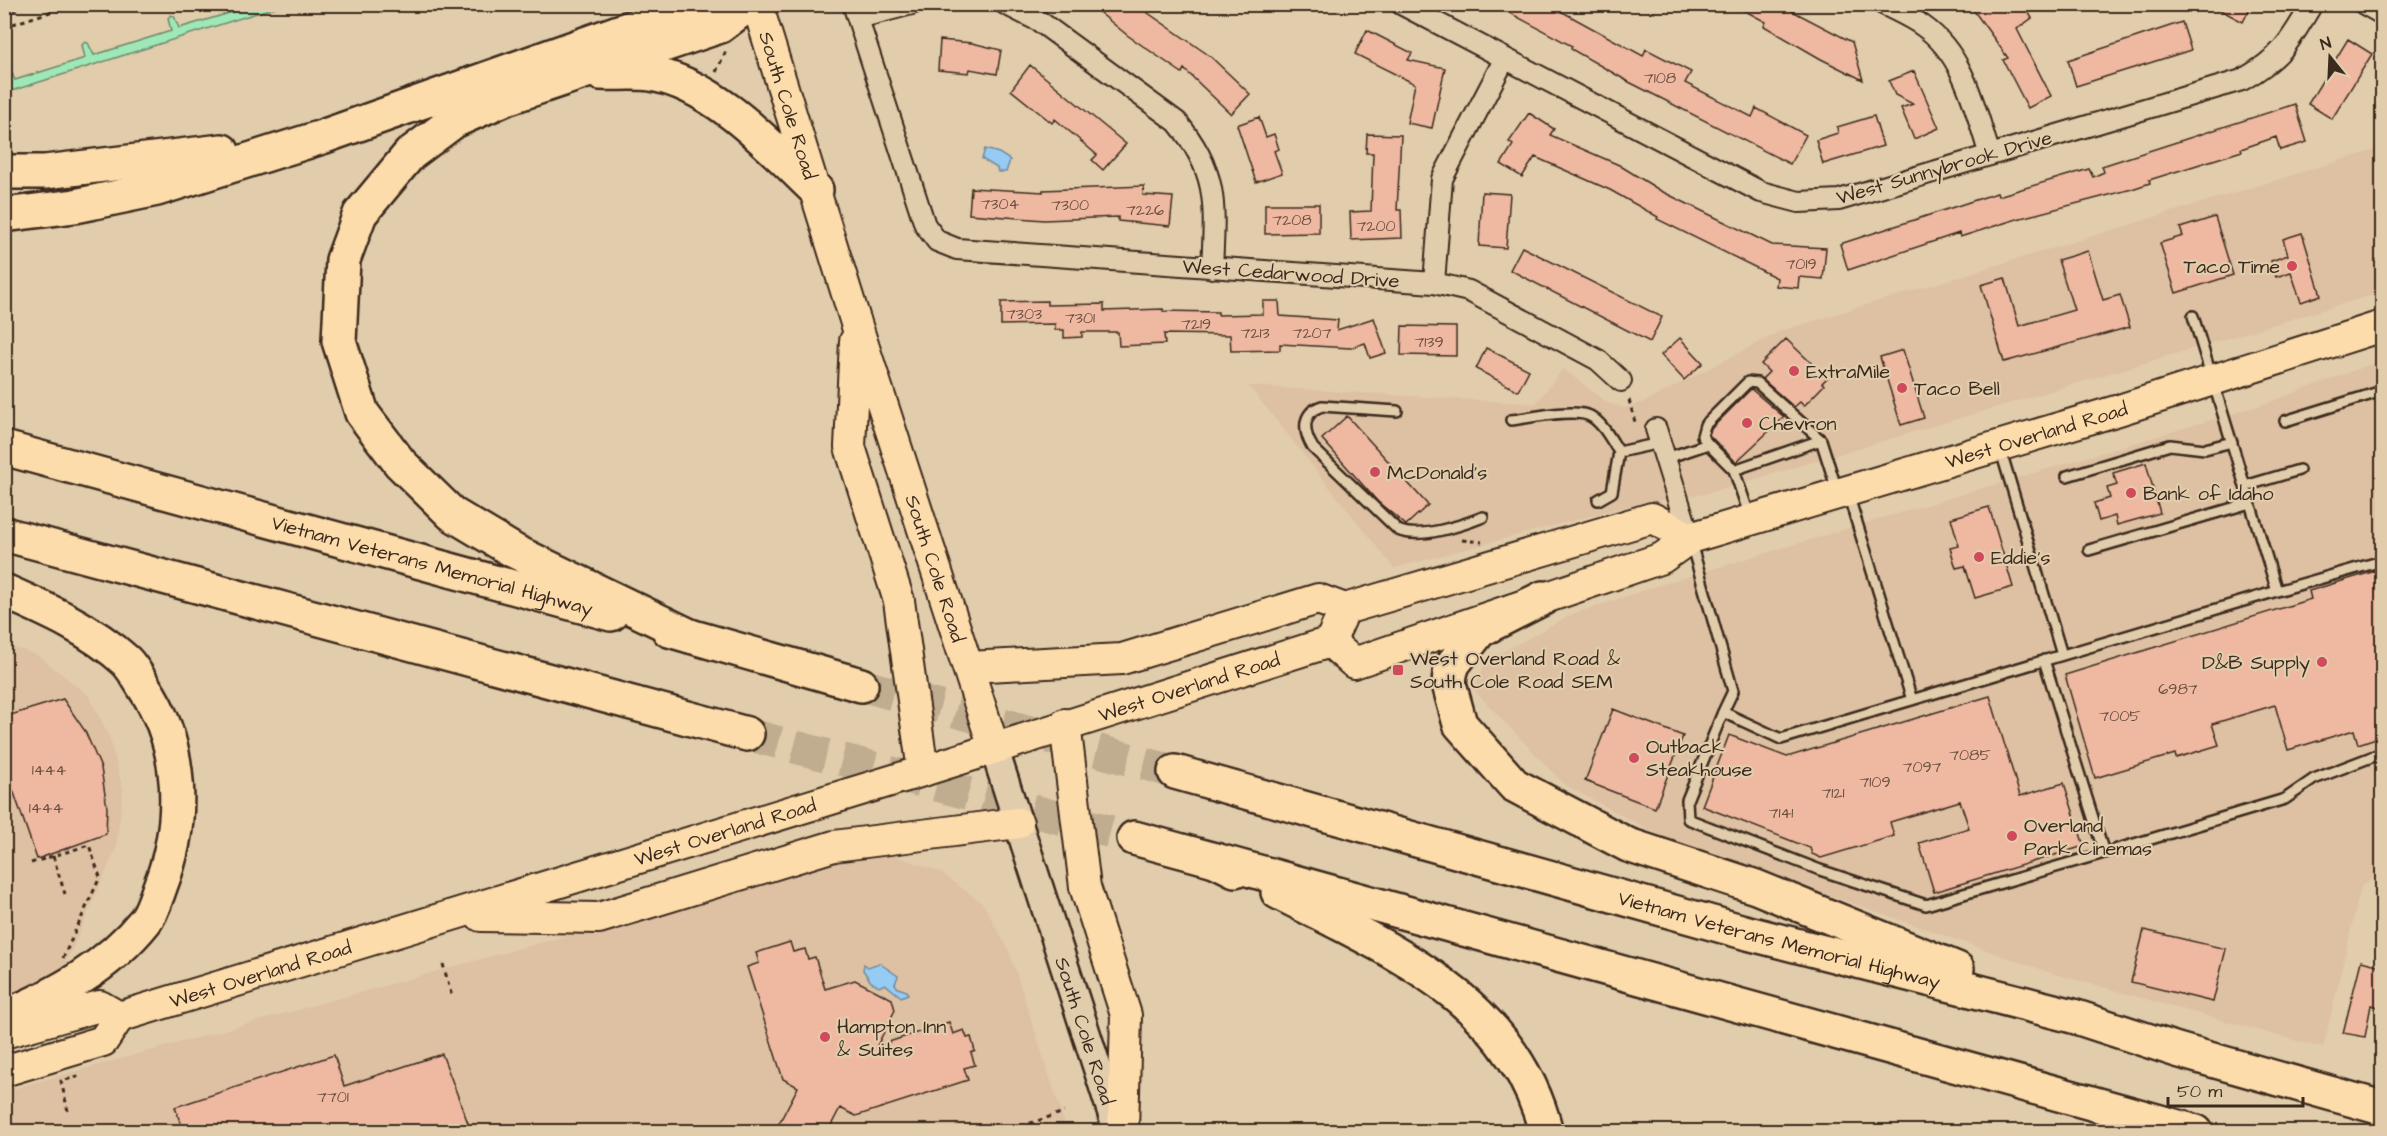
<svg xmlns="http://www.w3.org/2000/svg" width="2387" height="1136" font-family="'Architects Daughter',sans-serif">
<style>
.built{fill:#dec0a2}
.green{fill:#9ee7b6;stroke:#6c886a;stroke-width:1.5}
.water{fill:#96cbf4;stroke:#728b9e;stroke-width:1.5}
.building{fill:#eeb8a1;stroke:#3b2a1e;stroke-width:1.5}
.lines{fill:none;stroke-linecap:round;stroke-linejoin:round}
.highway-tunnel{stroke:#c0ac8f;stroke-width:33;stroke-dasharray:33 16;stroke-linecap:butt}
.lane-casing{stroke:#3b2a1e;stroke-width:14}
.street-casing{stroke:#3b2a1e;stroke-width:24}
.secondary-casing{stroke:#3b2a1e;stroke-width:32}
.primary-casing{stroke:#3b2a1e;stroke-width:34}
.highway-casing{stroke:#3b2a1e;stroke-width:38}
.path{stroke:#3b2a1e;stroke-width:3;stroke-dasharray:4.5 4.5;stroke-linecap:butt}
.lane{stroke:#e1ccab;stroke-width:9}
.street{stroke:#e1ccab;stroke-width:20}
.secondary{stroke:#e1ccab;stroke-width:27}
.primary{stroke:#fddcac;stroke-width:30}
.highway{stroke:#fddcac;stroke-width:33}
.poi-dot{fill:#d1495b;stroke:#e1ccab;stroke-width:2}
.labels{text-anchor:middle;stroke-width:4.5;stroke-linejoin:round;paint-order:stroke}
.number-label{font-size:16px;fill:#684e3f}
.street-label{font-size:20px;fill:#3b2a1e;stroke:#e1ccab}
.poi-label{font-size:20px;fill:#3b2a1e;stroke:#e1ccab;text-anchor:start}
</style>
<rect width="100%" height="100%" fill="#e1ccab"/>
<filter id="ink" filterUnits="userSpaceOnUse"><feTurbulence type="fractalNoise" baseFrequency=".0167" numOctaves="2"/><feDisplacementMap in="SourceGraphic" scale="12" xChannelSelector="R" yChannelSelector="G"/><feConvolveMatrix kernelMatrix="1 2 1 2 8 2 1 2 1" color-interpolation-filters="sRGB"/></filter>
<g filter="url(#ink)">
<path class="built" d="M2382,148V292L1708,493L1635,504L1394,568L1249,386L1536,404L1563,369L1607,403L1626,408L1645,402L1781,331Z
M2382,360V873L2361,886L2323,1048L2052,973L1663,837L1565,785L1474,690L1486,661L1573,614L1666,583L2268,403Z
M4,644L37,655L89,696L110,739L123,790L116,848L62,972L5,997Z
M890,854L940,872L983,904L1009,951L1067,1131L5,1132V1091L605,925L834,855Z"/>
<path class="green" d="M242,5H282L5,93V84L10,82L5,69H10L15,80L85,58L82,45L85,42L88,43L94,55L171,31L168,18L171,15L174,16L179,28L243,9Z"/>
<path class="water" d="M985,149L999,153L1010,160L1006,172H998L997,168L982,159Z
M879,963L898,976L895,984L898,988L907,991L908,994L901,997L885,984L879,987L871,982L863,970L864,964L868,967Z"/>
<path class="building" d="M1089,4H1135L1210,56L1250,94L1231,114L1184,69L1182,73L1127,35Z
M1493,4H1548L1643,56L1646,49L1691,72L1685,83L1752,117L1756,108L1806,135L1790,164L1629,82L1571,49L1572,46Z
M1732,4H1779L1852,42L1863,80L1821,59L1764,26L1766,22Z
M1969,4H2023L2032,18L2017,29L2051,96L2028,108L2003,60L2008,58Z
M2209,4H2252L2243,22Z
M2182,22L2191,50L2076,86L2068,60Z
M1367,30L1412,53L1408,60L1445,68L1432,128L1407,123L1415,84L1355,54Z
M2348,39L2372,54L2332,119L2308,104Z
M940,40L972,43L1001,50L997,74L970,69L969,73L938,70Z
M1030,65L1126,144L1103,170L1092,160L1097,155L1055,119L1052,123L1011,90Z
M1914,71L1939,128L1914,139L1901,108L1913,104L1895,95L1889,81Z
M2295,104L2307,142L2280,150L2276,137L2241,149L2242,151L2149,180L2150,183L2132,189L2017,219L1960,237L1959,233L1848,270L1840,244L1997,193L1998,196L2089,169L2093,177L2104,172L2102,166Z
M1529,113L1554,129L1550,135L1619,165L1661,191L1772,245L1826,248L1823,279L1799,277L1798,288L1776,286L1777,278L1657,219L1658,217L1610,190L1535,157L1522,177L1501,164L1513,145L1509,142Z
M1874,116L1883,146L1823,164L1816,140L1838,133L1837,127Z
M1259,117L1266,137L1274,134L1279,149L1274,151L1282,173L1256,182L1237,125Z
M1367,134L1401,135L1397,210H1401L1402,238L1351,240L1350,212L1371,211L1373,153H1366Z
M1144,186L1143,195L1173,197L1170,226L1118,221V217L1044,220L969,214L971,188L1043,192V190Z
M1482,192L1510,194L1506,248L1479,246Z
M1265,204H1319V233L1265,234Z
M2215,217L2233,275L2176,293L2160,243L2183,236L2180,228Z
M2302,233L2321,295L2301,302L2291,272L2276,277L2271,261L2288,255L2283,239Z
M1522,247L1662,317L1650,342L1510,270Z
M2088,251L2103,300L2120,295L2130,327L2004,362L1981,285L2005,278L2019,326L2074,310L2058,260Z
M1047,301V305L1104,304V311L1163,309V311L1218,312V315L1263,314V301H1279L1280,316L1338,320L1337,330L1374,318L1386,353L1370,358L1365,343L1350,348L1280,344V350L1231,351L1230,335L1164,334L1165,344L1119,346L1118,332H1082V337L1064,338V330H1055V324L1001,325V302Z
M1402,326L1456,327V356L1401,355Z
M1680,338L1703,363L1684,380L1661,355Z
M1786,339L1827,378L1822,383L1824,385L1804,406L1800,402L1794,407L1762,379L1769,372L1761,364Z
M1486,348L1529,370L1518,391L1476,369Z
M1903,350L1924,418L1901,425L1880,357Z
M1751,389L1784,417L1736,462L1709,435L1711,429Z
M1347,416L1428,505L1406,525L1378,502L1322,439Z
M2146,463L2160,513L2117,525L2115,516L2099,521L2094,503L2110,498L2107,488L2117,485L2113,473Z
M1989,507L2013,587L1975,598L1965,566L1956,568L1950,548L1959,546L1951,518Z
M2382,569V736L2358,744L2354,730L2288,750L2275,705L2212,724L2219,745L2176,758L2175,754L2095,778L2065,675L2311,599L2309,591Z
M1990,696L2020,796L2064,783L2084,846L1934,892L1919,843L1969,828L1960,801L1890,822L1894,836L1821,858L1812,854L1810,848L1702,806L1729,735L1787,757Z
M63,699L85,731L101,768L107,808L106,834L37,859L4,764V717Z
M1613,709L1683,736L1655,808L1585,781Z
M2144,930L2226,949L2213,1002L2131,982Z
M790,942L793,952L805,949L808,959L815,957L825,989L855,980L892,999L895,1010L877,1046L949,1022L953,1034L964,1030L967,1038L971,1037L975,1051L971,1053L975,1065L964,1068L968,1080L856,1116L840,1108L828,1131H775L798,1087L783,1079L747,967L759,963L756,953Z
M2361,961L2382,966V1008L2371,1005L2365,1037L2343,1033Z
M442,1054L471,1131H183L175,1107L334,1055L344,1086Z"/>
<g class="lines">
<path class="highway-tunnel" d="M861,685L1175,772
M747,734L1134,838"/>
<g class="lane-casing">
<path id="lane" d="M2193,316L2277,591L2382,561
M1397,411L1322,406C1301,413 1303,432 1313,448L1398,530C1419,540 1463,525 1483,517
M1511,420C1529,418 1575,408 1590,416C1603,423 1611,440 1619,452L1612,492L1598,500
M2285,421L2382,391
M1708,444L1702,436L1705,425L1748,382L1757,383L1821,440
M2000,448L2062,655
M1619,452L1660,443
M1664,459L1708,444L1734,470L1750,517
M1734,470L1821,440L1837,490
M2067,476L2170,445L2205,449L2232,442
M2245,486L2299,470
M1848,494L1912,700
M1691,543L1733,691L1723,712L1781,739L2277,591
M2089,550L2250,503
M1723,712L1687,800L1688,819L1820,870L1926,905L2104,853L2044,660
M2104,853L2285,799L2314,779L2382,753"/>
</g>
<g class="street-casing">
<path id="street" d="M853,4L925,225L937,241L957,249L1434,283L1469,291L1598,360L1621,381
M1005,4L1039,21L1177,122C1219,173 1215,205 1212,268
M1401,4L1761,192L1799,202L1839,200L2242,80C2282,57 2289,43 2312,4
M1883,4C1896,11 1911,17 1923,26C1965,55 1975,110 1990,155
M2364,4L2382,14
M858,18L912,4
M1434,283L1442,179L1504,60
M1656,429L1690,538"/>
</g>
<g class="secondary-casing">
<g id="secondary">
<path id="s1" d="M994,748L1118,1132"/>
</g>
</g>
<g class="primary-casing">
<g id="primary">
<path id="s2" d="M757,4L856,323L994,748"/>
<path d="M855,341L850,447L899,601L923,771"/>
<path id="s3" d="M1330,642L1354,663L1662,558L1690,538L2119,410L2382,326"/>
<path d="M968,667L1122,659L1318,599L1345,609"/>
<path d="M1065,724L1085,887L1126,1015L1123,1132"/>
<path d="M481,916L599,918L834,846L1018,823"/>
<path d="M4,1033L100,1006L119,1017"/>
<path id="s4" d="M4,1071L103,1041L119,1017L923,771L1330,642L1345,609L1652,518L1690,538"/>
</g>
</g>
<g class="highway-casing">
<g id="highway">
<path d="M600,73C616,74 634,72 651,74C714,84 771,147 816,190"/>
<path d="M4,172H45L222,151"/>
<path d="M4,215L75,206L157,189L322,137L698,4"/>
<path id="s5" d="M4,448L611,614"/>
<path d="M4,534L747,734"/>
<path d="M4,591C47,610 91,629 126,661C133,668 139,679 144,687C184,746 185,823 160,887C156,898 152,912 145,921C108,967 58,994 4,1017"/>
<path d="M1543,598L1480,630L1453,664L1450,674L1449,684L1460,724L1514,785L1628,845L1756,887L1957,969"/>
<path d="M669,630L861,685"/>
<path d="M690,636L514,551L452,514L400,463L362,413L339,341L343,260L360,214L410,154L454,121L506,98L720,26L749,4"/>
<path id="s6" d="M1175,772L1744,932L2073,1016L2177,1050L2382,1108"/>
<path d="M1134,838L1215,860L1235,870"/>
<path d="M1215,860L2196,1132"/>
<path d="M1278,892C1388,949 1513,998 1546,1132"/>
</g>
</g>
<path class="path" d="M4,13L30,4
M5,13L9,25
M4,27L74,4
M716,72L726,51
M1629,400L1635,422
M1462,540L1482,542
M53,856L65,894
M31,863L89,845L100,877L63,958
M443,964L452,997
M68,1111L61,1081L77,1077L76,1075
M1004,1132L1064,1112"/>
<use href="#lane" class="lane"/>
<use href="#street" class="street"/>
<use href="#secondary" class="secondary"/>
<use href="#primary" class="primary"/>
<use href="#highway" class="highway"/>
</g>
</g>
<g class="poi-dot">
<circle cx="2292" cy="266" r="6"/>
<circle cx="1794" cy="371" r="6"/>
<circle cx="1902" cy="388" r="6"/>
<circle cx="1747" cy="423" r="6"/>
<circle cx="1375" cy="472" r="6"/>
<circle cx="2131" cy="493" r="6"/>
<circle cx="1979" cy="557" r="6"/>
<circle cx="2322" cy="662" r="6"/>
<rect x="1392" y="664" width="12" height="12" rx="3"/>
<circle cx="1634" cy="758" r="6"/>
<circle cx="2012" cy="836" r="6"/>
<circle cx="825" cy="1037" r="6"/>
</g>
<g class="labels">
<g class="number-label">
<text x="1660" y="83">7108</text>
<text x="1000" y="209">7304</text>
<text x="1070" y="210">7300</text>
<text x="1145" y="215">7226</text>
<text x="1292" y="225">7208</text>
<text x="1376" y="231">7200</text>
<text x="1801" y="269">7019</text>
<text x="1024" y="319">7303</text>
<text x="1080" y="323">7301</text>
<text x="1196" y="329">7219</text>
<text x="1255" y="338">7213</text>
<text x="1312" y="338">7207</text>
<text x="1429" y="347">7139</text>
<text x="2178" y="694">6987</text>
<text x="2120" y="721">7005</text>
<text x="1970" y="760">7085</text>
<text x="1922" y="772">7097</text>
<text x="49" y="775">1444</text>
<text x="1875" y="787">7109</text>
<text x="1833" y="798">7121</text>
<text x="46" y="813">1444</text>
<text x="1781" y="818">7141</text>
<text x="333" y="1102">7701</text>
</g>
<g class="street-label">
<text dy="7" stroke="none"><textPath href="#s2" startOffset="106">South Cole Road</textPath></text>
<text transform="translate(1944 167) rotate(-16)" y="7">West Sunnybrook Drive</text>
<text transform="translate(1291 273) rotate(4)" y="7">West Cedarwood Drive</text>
<text dy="7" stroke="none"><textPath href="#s3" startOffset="753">West Overland Road</textPath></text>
<text dy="7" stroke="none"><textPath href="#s5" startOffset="444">Vietnam Veterans Memorial Highway</textPath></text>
<text dy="7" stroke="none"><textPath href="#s2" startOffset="592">South Cole Road</textPath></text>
<text dy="7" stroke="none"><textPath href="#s4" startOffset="1252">West Overland Road</textPath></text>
<text dy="7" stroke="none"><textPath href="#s4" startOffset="766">West Overland Road</textPath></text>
<text dy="7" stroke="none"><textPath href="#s6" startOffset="627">Vietnam Veterans Memorial Highway</textPath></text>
<text dy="7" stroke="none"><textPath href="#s4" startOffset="280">West Overland Road</textPath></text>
<text dy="7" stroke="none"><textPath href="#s1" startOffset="297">South Cole Road</textPath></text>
</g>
<g class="poi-label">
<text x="2280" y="273" text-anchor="end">Taco Time</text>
<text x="1806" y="378">ExtraMile</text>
<text x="1914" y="395">Taco Bell</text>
<text x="1759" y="430">Chevron</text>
<text x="1387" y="479">McDonald's</text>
<text x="2143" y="500">Bank of Idaho</text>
<text x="1991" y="564">Eddie's</text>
<text x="1410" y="665">West Overland Road &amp;<tspan x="1410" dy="23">South Cole Road SEM</tspan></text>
<text x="2310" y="669" text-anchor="end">D&amp;B Supply</text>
<text x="1646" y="753">Outback<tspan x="1646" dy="23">Steakhouse</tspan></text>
<text x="2024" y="832">Overland<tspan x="2024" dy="23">Park Cinemas</tspan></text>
<text x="837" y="1033">Hampton Inn<tspan x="837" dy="23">&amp; Suites</tspan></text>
</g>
</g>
<rect width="2387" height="1136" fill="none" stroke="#e1ccab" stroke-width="24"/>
<rect x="12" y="12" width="2363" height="1112" fill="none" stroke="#3b2a1e" stroke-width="2" filter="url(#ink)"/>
<g transform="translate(2330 57) rotate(342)" stroke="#e1ccab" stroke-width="4.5" paint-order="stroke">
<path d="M0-4.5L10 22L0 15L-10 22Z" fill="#3b2a1e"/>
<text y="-9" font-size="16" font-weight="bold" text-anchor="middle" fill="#3b2a1e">N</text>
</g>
<path d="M2168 1097v9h135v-9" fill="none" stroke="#3b2a1e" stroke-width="3"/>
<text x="2177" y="1097" font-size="18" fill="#3b2a1e" stroke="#e1ccab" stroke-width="4.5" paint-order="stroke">50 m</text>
</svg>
